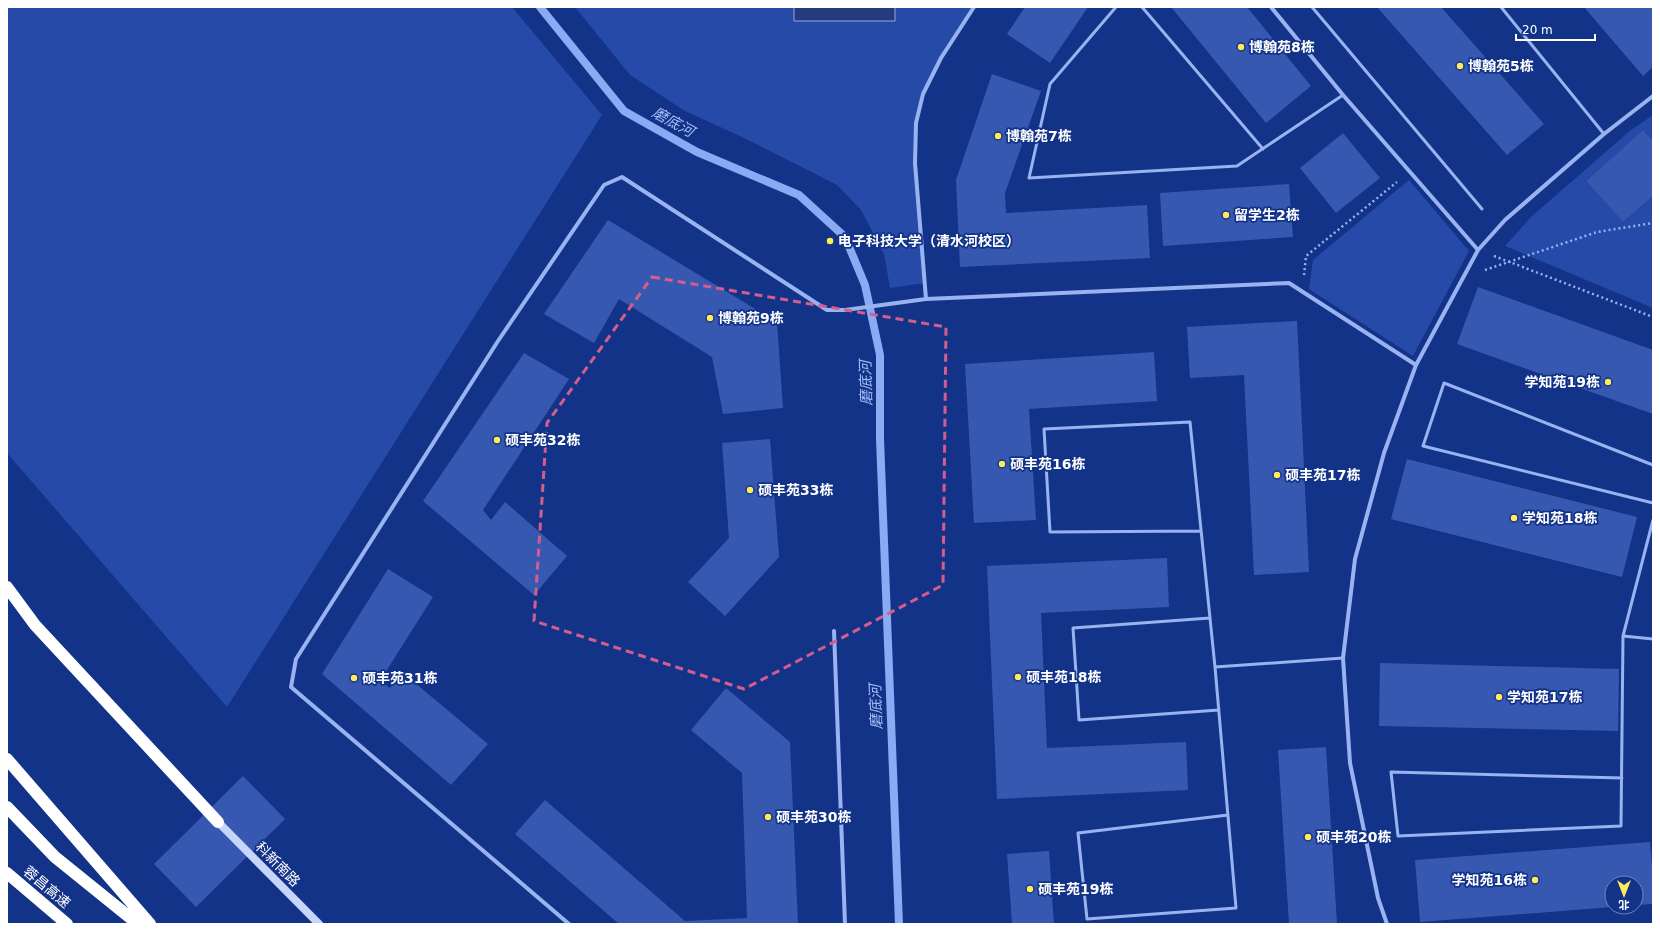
<svg xmlns="http://www.w3.org/2000/svg" width="1660" height="931" font-family="'DejaVu Sans','Noto Sans SC',sans-serif">
<style>
.green{fill:#254aa8}
.water{fill:#243b7c;stroke:#8aaaf3}
.lines{fill:none;stroke-linecap:round;stroke-linejoin:round}
.stream{stroke:#8aaaf3;stroke-width:8}
.building{fill:#3758b1}
.path{stroke:#99b2f0;stroke-width:2.5;stroke-dasharray:2 3;stroke-linecap:butt}
.service{stroke:#99b2f0;stroke-width:3}
.minor{stroke:#99b2f0;stroke-width:4}
.secondary{stroke:#c7d5fb;stroke-width:8}
.motorway{stroke:#fff;stroke-width:12}
.marked{fill:none;stroke:#d45d8c;stroke-width:3;stroke-dasharray:8 5;stroke-linejoin:round}
.poi-dot{fill:#ffeb58;stroke:#133389;stroke-width:1.5}
.labels{text-anchor:middle;stroke-width:3.5;stroke-linejoin:round;paint-order:stroke}
.poi-label{font-size:14px;font-weight:bold;fill:#fff;stroke:#133389;text-anchor:start}
.street-label{font-size:14px;fill:#fff;stroke:#133389}
.water-label{font-size:15px;font-style:italic;fill:#a4bcf7;stroke:#133389}
</style>
<rect width="100%" height="100%" fill="#133389"/>
<path class="green" d="M7,7H512L602,115L227,707L7,453Z
M575,7H974L941,58L923,94L916,123L915,163L925,283L890,288L884,254L861,210L837,185L742,137L685,111L630,75Z
M1653,115V141L1643,130L1586,181L1623,222L1653,196V308L1505,246L1532,216L1631,130Z
M1409,180L1469,251L1413,356L1309,289L1313,260Z"/>
<path class="water" d="M794,7H895V21H794Z"/>
<g class="lines">
<path class="stream" d="M540,7L624,111L697,152L799,195L845,237L865,285L880,355V439L899,924"/>
</g>
<path class="building" d="M1025,7H1088L1050,63L1007,34Z
M1171,7H1247L1311,86L1266,123Z
M1377,7H1441L1544,124L1507,155Z
M1584,7H1653V67L1643,76Z
M992,74L1041,91L1005,193L1006,213L1147,205L1150,258L960,267L956,180Z
M1643,130L1653,141V196L1623,222L1586,181Z
M1343,133L1380,178L1336,213L1300,168Z
M1289,184L1293,237L1163,246L1160,193Z
M608,220L777,322L783,408L723,414L712,357L619,299L594,343L544,314Z
M1478,287L1653,350V414L1457,344Z
M1297,321L1309,572L1254,575L1244,375L1190,378L1187,327Z
M1154,352L1157,401L1029,409L1036,520L974,523L965,364Z
M524,353L569,379L483,510L491,520L505,502L567,556L534,595L423,501Z
M770,439L779,557L725,616L688,582L729,538L722,443Z
M1407,459L1637,517L1622,577L1391,519Z
M1167,558L1169,607L1041,613L1047,748L1186,742L1188,790L997,799L987,566Z
M388,569L433,597L380,681L390,688L402,672L488,744L451,785L322,674Z
M1380,663L1619,669L1618,731L1379,726Z
M726,688L790,742L798,924H619L515,834L545,800L685,921L747,918L742,773L691,730Z
M1326,747L1337,924H1289L1278,750Z
M243,776L285,819L196,907L154,864Z
M1650,842L1653,877V904L1636,905V883H1612V907L1420,922L1415,860Z
M1049,851L1054,924H1012L1007,854Z"/>
<g class="lines">
<path class="path" d="M1494,256L1653,317
M1485,270L1597,232L1653,223
M1304,275L1306,256L1397,182"/>
<path class="service" d="M1116,7L1050,84L1029,178L1237,166L1343,95
M1142,7L1263,149
M1312,7L1482,209
M1501,7L1604,134
M1653,465L1444,383L1423,446L1653,503
M1201,531L1050,532L1044,429L1190,422L1215,667L1236,908L1087,919L1078,833L1228,815
M1210,618L1073,628L1079,720L1219,710
M1623,636L1653,520
M1215,667L1343,658
M1622,778L1391,772L1398,836L1621,826L1623,636L1653,639"/>
<path class="minor" d="M1271,7L1343,95L1478,250
M926,299L915,163L916,123L923,94L941,58L974,7
M834,631L845,924
M569,924L291,687L296,659L498,341L604,185L622,177L827,310H845L926,299L1289,283L1416,365
M1387,924L1378,898L1350,763L1343,658L1355,559L1384,453L1416,365L1478,250L1505,220L1604,134L1653,96"/>
<path class="secondary" d="M218,822L319,924"/>
<path class="motorway" d="M7,587L35,625L218,822
M7,759L150,924
M7,807L55,857L138,924
M7,873L67,924"/>
</g>
<path class="marked" d="M652,277L946,327L943,585L744,689L534,621L547,423Z"/>
<g class="poi-dot">
<circle cx="1241" cy="47" r="4"/>
<circle cx="1460" cy="66" r="4"/>
<circle cx="998" cy="136" r="4"/>
<circle cx="1226" cy="215" r="4"/>
<circle cx="830" cy="241" r="4"/>
<circle cx="710" cy="318" r="4"/>
<circle cx="1608" cy="382" r="4"/>
<circle cx="497" cy="440" r="4"/>
<circle cx="1002" cy="464" r="4"/>
<circle cx="1277" cy="475" r="4"/>
<circle cx="750" cy="490" r="4"/>
<circle cx="1514" cy="518" r="4"/>
<circle cx="1018" cy="677" r="4"/>
<circle cx="354" cy="678" r="4"/>
<circle cx="1499" cy="697" r="4"/>
<circle cx="768" cy="817" r="4"/>
<circle cx="1308" cy="837" r="4"/>
<circle cx="1535" cy="880" r="4"/>
<circle cx="1030" cy="889" r="4"/>
</g>
<g class="labels">
<g class="poi-label">
<text x="1249" y="52">博翰苑8栋</text>
<text x="1468" y="71">博翰苑5栋</text>
<text x="1006" y="141">博翰苑7栋</text>
<text x="1234" y="220">留学生2栋</text>
<text x="838" y="246">电子科技大学（清水河校区）</text>
<text x="718" y="323">博翰苑9栋</text>
<text x="1600" y="387" text-anchor="end">学知苑19栋</text>
<text x="505" y="445">硕丰苑32栋</text>
<text x="1010" y="469">硕丰苑16栋</text>
<text x="1285" y="480">硕丰苑17栋</text>
<text x="758" y="495">硕丰苑33栋</text>
<text x="1522" y="523">学知苑18栋</text>
<text x="1026" y="682">硕丰苑18栋</text>
<text x="362" y="683">硕丰苑31栋</text>
<text x="1507" y="702">学知苑17栋</text>
<text x="776" y="822">硕丰苑30栋</text>
<text x="1316" y="842">硕丰苑20栋</text>
<text x="1527" y="885" text-anchor="end">学知苑16栋</text>
<text x="1038" y="894">硕丰苑19栋</text>
</g>
<g class="street-label">
<text transform="translate(278 864) rotate(45)" y="5">科新南路</text>
<text transform="translate(47 887) rotate(40)" y="5">蓉昌高速</text>
</g>
<g class="water-label">
<text transform="translate(673 122) rotate(29)" y="5">磨底河</text>
<text transform="translate(866 383) rotate(-91)" y="5">磨底河</text>
<text transform="translate(876 707) rotate(-92)" y="5">磨底河</text>
</g>
</g>
<rect width="1660" height="931" fill="none" stroke="#ffffff" stroke-width="16"/>
<g transform="translate(1624 895) rotate(180)"><circle r="19" fill="#133389" stroke="#7185b8"/>
<path d="M0-3L7 15L0 10L-7 15Z" fill="#ffeb58"/>
<text y="-6" font-size="11" font-weight="bold" text-anchor="middle" fill="#ffffff">北</text>
</g>
<path d="M1516 34v6h79v-6" fill="none" stroke="#ffffff" stroke-width="2"/>
<text x="1522" y="34" font-size="12" fill="#ffffff" stroke="#133389" stroke-width="3" paint-order="stroke">20 m</text>
</svg>
